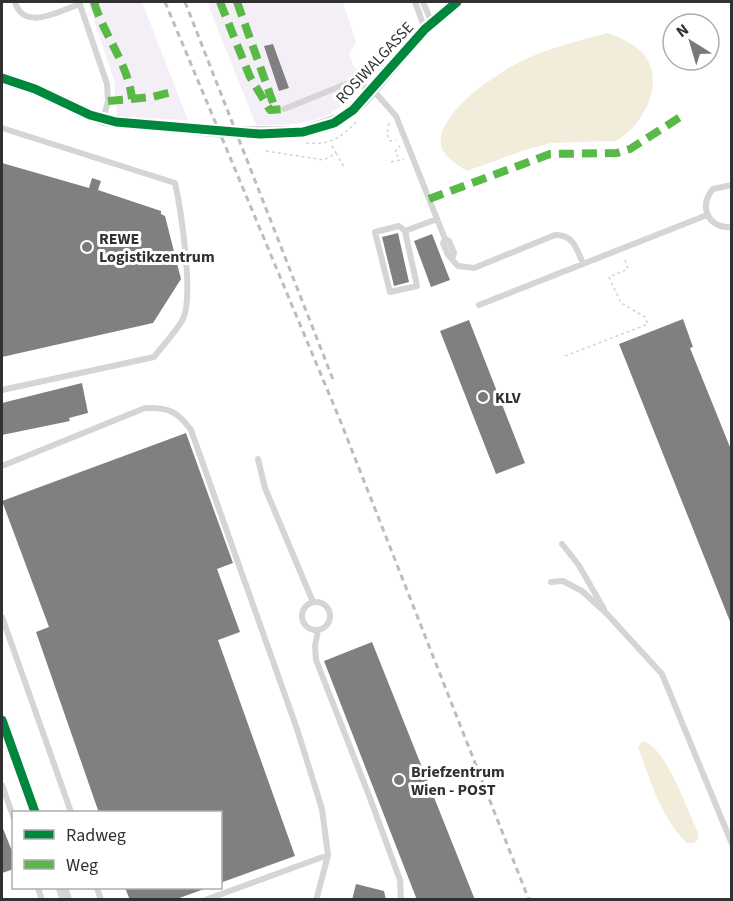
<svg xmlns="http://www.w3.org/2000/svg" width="733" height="901" font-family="'Source Sans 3',sans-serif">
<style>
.green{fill:#f4eef6}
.water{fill:#f2eddb}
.building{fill:#808080}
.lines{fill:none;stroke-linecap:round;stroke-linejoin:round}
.path{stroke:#d4d4d4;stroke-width:1.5;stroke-dasharray:3 3;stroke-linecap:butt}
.lane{stroke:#d5d5d5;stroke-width:6}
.street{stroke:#d5d5d5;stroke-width:12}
.rail{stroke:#bdbdbd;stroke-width:3;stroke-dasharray:6 4.5;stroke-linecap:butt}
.quiet{stroke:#58b947;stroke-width:8;stroke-dasharray:15 8;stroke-linecap:butt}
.cycleway-casing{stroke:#fff;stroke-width:13}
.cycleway{stroke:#00873e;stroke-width:9}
.poi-dot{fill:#797979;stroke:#fff;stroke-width:2}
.labels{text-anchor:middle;stroke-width:6;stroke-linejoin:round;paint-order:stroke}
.street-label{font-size:16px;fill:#313131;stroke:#fff}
.poi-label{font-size:16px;font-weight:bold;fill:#313131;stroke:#fff;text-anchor:start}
</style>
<rect width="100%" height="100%" fill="#fff"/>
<path class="green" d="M88,2H142L188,120L117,117L114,80Z
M207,2H343L356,42L349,54L355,69L397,41L400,44C347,100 343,128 256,125Z"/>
<path class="water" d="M608,33C621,38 640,46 647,59C664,88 641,127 616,141L551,143L525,150L467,171C458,166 444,157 441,146C434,114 502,69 528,58C553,47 581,40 608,33Z
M643,741C665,745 688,812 698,832V839L694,843H687C660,817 651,781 638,747Z"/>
<path class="building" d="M273,44L289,88L279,91L264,46Z
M2,163L89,188L92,178L101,181L98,190L161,211V214L165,216L181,279L153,323L2,357Z
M398,233L409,282L394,286L382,237Z
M432,234L450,280L431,287L414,241Z
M683,319L693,347L690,348L732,452L731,624L619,344Z
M469,320L525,463L496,474L440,331Z
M82,383L88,413L69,418L70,421L2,435V403Z
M186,433L233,563L217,569L240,632L218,640L295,856L220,883V813H99L36,632L49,627L2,501Z
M372,642L475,900H417L324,661Z
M2,826L14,856V869L2,873Z
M356,884L384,891L386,900H352Z
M125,888H204V889L174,900H130Z"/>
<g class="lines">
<path class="path" d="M389,123L387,133L390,141L396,140
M306,143C331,145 341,138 358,120
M266,151L324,160L336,153L331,144
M336,153L344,167
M398,157L395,152L400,146
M391,162L404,159
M565,356L648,324L645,317L621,303L609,277L628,269L624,257"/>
<path class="lane" d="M15,2C24,32 59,11 80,4
M79,2L107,84L108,101L103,120
M415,2L425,29
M423,2L432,23
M284,109L351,82L373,90L396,116L445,239L449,241L454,253L452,259
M2,128L175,183C181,210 194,296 183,319C176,332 163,345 154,357L2,390
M732,185L713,189C698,206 708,229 732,227
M399,226L405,231L417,286L390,292L375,232Z
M405,231L437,219
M445,239L443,243L448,255L458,266L474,268L555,235C573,234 577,249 583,264
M479,305L707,215
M258,459L265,488L313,602
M2,466L145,408C168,407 177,411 191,430L297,729L322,809L328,855
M562,544L578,564L604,609
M551,582L563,581L582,591L607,614L662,674L732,844
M302 616a14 14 0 1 1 28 0a14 14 0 1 1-28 0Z
M2,617L71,812
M318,630L315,646L316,660L370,798L400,880L401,900
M2,785L14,819
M38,888L42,900
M97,888L101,900
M205,900L328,855L317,897"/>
<path class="street" d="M2,78L35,89L103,120L222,132
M235,132H303L342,118L363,101L425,29L457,2
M2,720L35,812
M62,888L66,900"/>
<path class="rail" d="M165,2L340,420L529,900
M185,2L334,382"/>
<path class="quiet" d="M94,2C104,36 128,63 132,99
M220,2L250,77L270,110L284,109
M237,2L276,111
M108,101L152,97L176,91
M429,199L550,154L617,153L630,149L685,114"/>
<g class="cycleway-casing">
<path id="cycleway" d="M2,78L35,89L90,115L116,122L260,134L303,132L334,123L353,110L425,29L457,2
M2,720L35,812"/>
</g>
<use href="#cycleway" class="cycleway"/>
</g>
<g class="poi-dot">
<circle cx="87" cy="247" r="6"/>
<circle cx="483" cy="397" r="6"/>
<circle cx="399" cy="780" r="6"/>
</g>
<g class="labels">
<g class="street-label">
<text transform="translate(374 62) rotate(-47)" y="6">ROSIWALGASSE</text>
</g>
<g class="poi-label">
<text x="99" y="244">REWE<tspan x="99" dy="18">Logistikzentrum</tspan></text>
<text x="495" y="403">KLV</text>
<text x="411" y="777">Briefzentrum<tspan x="411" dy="18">Wien - POST</tspan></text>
</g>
</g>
<rect width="733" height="901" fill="none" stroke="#313131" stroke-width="6"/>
<rect x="12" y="811" width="210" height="78" fill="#ffffff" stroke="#adadad" stroke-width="1.5"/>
<rect x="24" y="830" width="30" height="9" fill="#00873e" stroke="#adadad" stroke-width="1.5"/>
<text x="66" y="841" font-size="18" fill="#313131">Radweg</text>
<rect x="24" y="860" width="30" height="9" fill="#58b947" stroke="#adadad" stroke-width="1.5"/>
<text x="66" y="871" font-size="18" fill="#313131">Weg</text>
<g transform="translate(691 42) rotate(323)"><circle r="28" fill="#ffffff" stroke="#adadad" stroke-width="1.5"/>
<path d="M0-4.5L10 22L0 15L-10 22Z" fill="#797979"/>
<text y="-9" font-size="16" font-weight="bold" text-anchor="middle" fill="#313131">N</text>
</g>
</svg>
